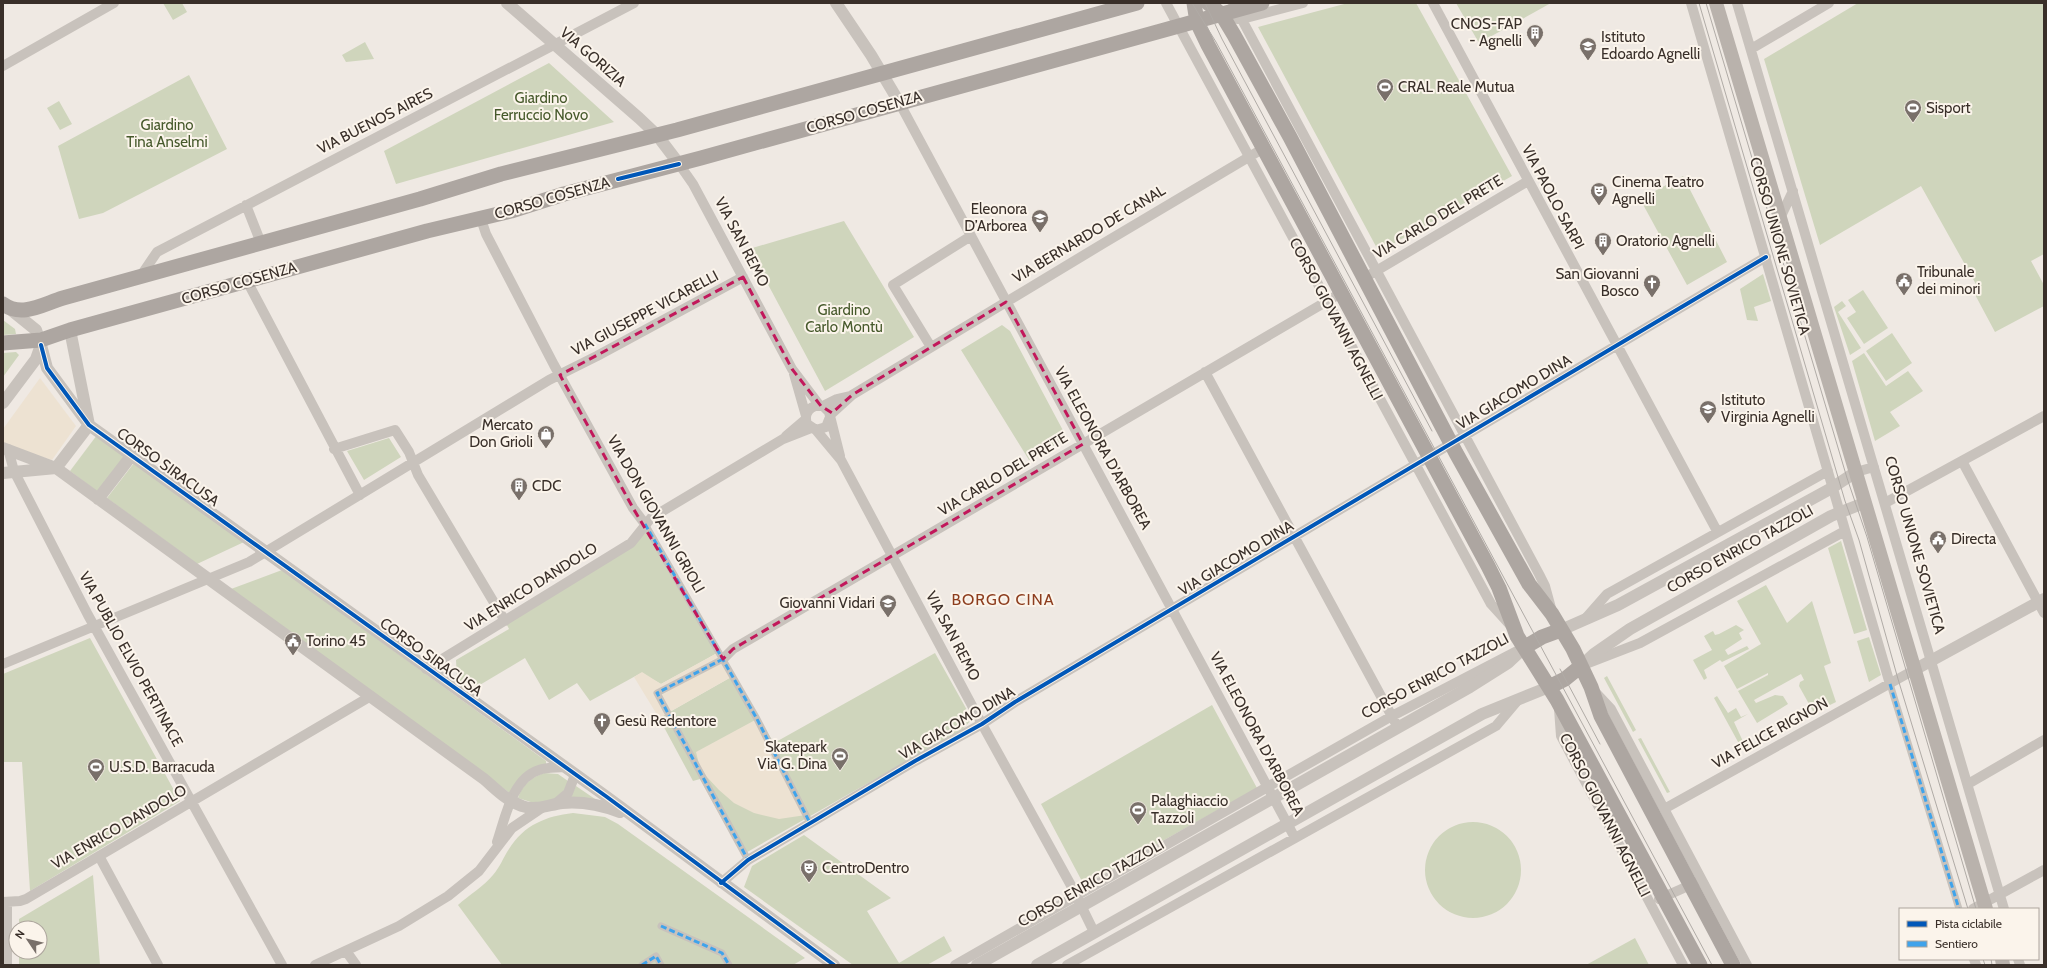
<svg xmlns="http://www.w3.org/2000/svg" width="2047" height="968" font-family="Cabin,sans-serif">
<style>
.green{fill:#cfd5bc}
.plaza{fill:#ede2d2}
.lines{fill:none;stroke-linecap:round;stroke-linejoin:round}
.pedestrian{stroke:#c8c2bc;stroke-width:7}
.minor{stroke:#c8c2bc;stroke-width:10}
.tertiary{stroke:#c8c2bc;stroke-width:12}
.secondary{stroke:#b9b2ac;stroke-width:14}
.primary{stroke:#ada6a1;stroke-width:15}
.tram{stroke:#b0aba6;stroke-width:1}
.quiet{stroke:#3fa3eb;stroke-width:3;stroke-dasharray:6 3;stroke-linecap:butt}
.cycleway-casing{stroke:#fbf4eb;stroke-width:6}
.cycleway{stroke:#0057b8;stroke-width:4}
.marked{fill:none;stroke:#c2185b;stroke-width:3;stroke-dasharray:8 5;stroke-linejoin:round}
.labels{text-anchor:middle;stroke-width:4;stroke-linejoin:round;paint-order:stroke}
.poi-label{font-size:15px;fill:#392f29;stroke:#fbf4eb;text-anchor:start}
.street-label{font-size:15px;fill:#392f29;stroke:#fbf4eb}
.park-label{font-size:15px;fill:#46592b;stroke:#fbf4eb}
.neighbourhood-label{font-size:16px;letter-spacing:1px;fill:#8d3d1e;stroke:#fbf4eb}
</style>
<rect width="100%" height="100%" fill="#efe9e3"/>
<path class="green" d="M163,3H182L187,12L173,20Z
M1348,3H1416L1512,176L1379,252L1258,27Z
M1456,3H1551L1479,43Z
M1858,3H2044V254L2031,261L2044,285V306L1995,332L1972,289L1977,286L1921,186L1820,245L1764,59Z
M365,42L374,59L346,62L342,55Z
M549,63L614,122L396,184L384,151Z
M189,75L227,149L103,213L79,219L58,146Z
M59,101L72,124L60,130L47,108Z
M1683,176L1727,262L1687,285L1640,199Z
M844,221L914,337L825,391L749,249Z
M1763,274L1771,301L1754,307L1758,321L1747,320L1740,289Z
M1863,290L1888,328L1864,344L1847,318L1856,312L1848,300Z
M1842,301L1846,306L1838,312L1861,348L1850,355L1834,307Z
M3,320L15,329L16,334L3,335Z
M1002,325L1010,331L1067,438L1029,460L961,350Z
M1892,333L1912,363L1886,381L1866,351Z
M3,353L16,352L19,355L3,377Z
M1864,353L1886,386L1908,371L1923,391L1890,412L1900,426L1875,441L1852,361Z
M97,435L125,456L98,492L70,471Z
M389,438L401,457L364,480L347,451Z
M134,463L244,542L197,564L107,498Z
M645,524L719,652L661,684L641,673L590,701L577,683L549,700L525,658L473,689L457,679L456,660L509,629L505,621L631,543Z
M1841,541L1867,630L1854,634L1828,548Z
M282,570L546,761V765L511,794L231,589Z
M1766,585L1787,623L1812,601L1831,663L1824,666L1836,702L1814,713L1799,686L1800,682L1804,680L1801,674L1754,700L1756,703L1775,695L1783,696L1788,704L1757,723L1738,691L1768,675V673L1737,689L1724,666L1761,644L1737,601Z
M1736,625L1744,630L1739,633L1742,639L1725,650L1728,655L1747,646L1749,649L1722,662L1720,660L1704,670L1707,678L1704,680L1693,660L1712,650L1704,636L1713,631L1715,635L1719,634Z
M1869,637L1881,675L1869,682L1857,641Z
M90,638L180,801L30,891L22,762H3V674Z
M935,653L972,719L963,729L742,855L700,779L693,781L659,718L733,676L774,743Z
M1607,676L1636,730L1633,732L1604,678Z
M1717,696L1728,713L1736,708L1741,717L1748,714L1734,722L1747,750L1743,751L1714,698Z
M1212,705L1257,788L1084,885L1041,804Z
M1641,738L1670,792L1667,793L1638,739Z
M544,773L558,774L568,781L569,785L555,800L534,803L518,798C522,785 532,777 544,773Z
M576,786L598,801L569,799Z
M573,813L605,817L618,824L805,958L793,965H502L458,905C469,895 484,886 493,875C500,867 503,858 509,849C524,825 546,816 573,813Z
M1425 870a48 48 0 1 1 96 0a48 48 0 1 1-96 0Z
M804,835L891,898L867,911L899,963L944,936L952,951L927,965H853L744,887L752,866Z
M93,875L100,965H19V952H40V928H19V919Z
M1635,938L1649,965H1586Z"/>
<path class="plaza" d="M40,378L76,426L52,460L3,445V429Z
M719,652L733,676L659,718L634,677L642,672L661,684Z
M757,719L806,815L779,819L754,813L734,803L719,790L706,776L699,764L696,752Z"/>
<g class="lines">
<path class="pedestrian" d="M645,524L757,719L810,823
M723,659L657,693L748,860
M1890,684L1959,909
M661,926L722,953L729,965
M642,965L656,956L661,965"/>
<path class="minor" d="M1166,3L1491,604L1510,625
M1233,3L1539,574L1545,586L1551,608
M1433,3L1717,531
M1691,3L1890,684
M1737,3L2004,909
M1237,19H1242L1303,3
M1751,49L1829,3
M3,66L114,3
M899,102L1295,838
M679,164L693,184L792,369L820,406
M246,205L261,243
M1781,216L1793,191
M481,219L486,234L554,365L633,508L645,524
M1371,274L1528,181
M140,277L157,252L634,3
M247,281L360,495
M931,347L893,285L971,236
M1205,372L1395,722
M794,374L806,416
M823,406L837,399L850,396
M830,415L852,395L1104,243L1264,148
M830,417L826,427L816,430L807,424C804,415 807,409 815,406H823L829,412L840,456
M816,430L841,460L977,715L1073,889L1094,932
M786,436L806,419
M8,449L14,471L88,615L282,965
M334,449L395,430L409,452L418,475L505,621
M1962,461L2044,613
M1856,472L1874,467
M1885,503L2044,416
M1585,619L1607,594L1828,471
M723,659L733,649L1341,293
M3,664L249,562L549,380L597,356L743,277
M1583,665L1640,643L1845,531
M426,669L631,543L651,518L783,439L811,428
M1596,693L1611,709L1747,965
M1559,709L1561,736L1683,965
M1968,784L2044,740
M555,804L568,793L575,775
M1664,809L1914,670
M497,842C505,819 512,778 539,770C547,767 556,768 564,767
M99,856L158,965
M721,883L748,860L915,761L982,724L1015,702L1766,257
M1659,899L1695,883
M3,902L20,901L26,899L371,696
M1973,909L2044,870
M346,951L356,965
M1974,959L1976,965
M2018,959L2020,965
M7,965V903
M315,965L399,926L448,896L479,871L512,828L543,807
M955,965L1392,716L1521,649
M1067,965L1496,726L1518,700"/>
<path class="tertiary" d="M507,3L639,118L657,135L679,164
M836,3L871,55L899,102
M41,345L47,368L89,425L607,797L834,965
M3,403L36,359L41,345L36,330L10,309
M3,448L56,468L484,779C496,789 507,801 522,806C535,811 548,805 562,803C582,801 601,805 620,812
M3,473L56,468L89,425L70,330
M98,499L132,455
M1561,630L1618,605L1830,489L1856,472
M1581,666L1594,654L1630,629L1831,516L1864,503
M1914,670L2044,599
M977,965L1470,687L1508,663L1525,647
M1037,965L1482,714L1549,687"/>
<path class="secondary" d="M1716,3L1986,909
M2002,959L2003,965"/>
<path class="primary" d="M1194,3L1197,22L1208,45L1488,566L1499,588L1517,636L1557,700L1700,965
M1208,3L1222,15L1234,35L1290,137L1456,453L1529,584L1552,614L1573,649L1591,687L1601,716L1733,965
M3,304C22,318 43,304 63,298L420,199L501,174L677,130L1137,3
M3,343L41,340L70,330L427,231L511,211L564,194L701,158L1262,3
M1525,647L1542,637L1561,630
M1549,687L1565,679L1581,666"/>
<path class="tram" d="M1192,3L1216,42L1712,965
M1205,3L1222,39L1432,431
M1699,3L1845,501L1859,540L1898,679L1968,909
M1706,3L1847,478L1867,537L1976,909
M1560,669L1600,744
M1983,959L1985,965
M1991,959L1992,965"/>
<path class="quiet" d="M645,524L757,719L810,823
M723,659L657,693L748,860
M1890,684L1959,909
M661,926L722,953L729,965
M642,965L656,956L661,965"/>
<g class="cycleway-casing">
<path id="cycleway" d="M618,179L679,164
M41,345L47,368L89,425L607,797L834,965
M721,883L748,860L915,761L982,724L1015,702L1766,257"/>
</g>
<use href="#cycleway" class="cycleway"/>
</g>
<path class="marked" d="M743,277L792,369L821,406L832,413L852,395L1006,302L1083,444L733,649L723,659L633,508L560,375Z"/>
<defs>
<g id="building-pin" transform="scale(0.9)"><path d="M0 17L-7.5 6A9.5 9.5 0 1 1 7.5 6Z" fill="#79706a" stroke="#fbf4eb"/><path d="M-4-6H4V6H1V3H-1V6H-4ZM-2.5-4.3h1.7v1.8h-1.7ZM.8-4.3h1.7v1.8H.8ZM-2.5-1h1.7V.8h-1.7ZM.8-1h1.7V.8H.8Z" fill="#fff"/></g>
<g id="school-pin" transform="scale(0.9)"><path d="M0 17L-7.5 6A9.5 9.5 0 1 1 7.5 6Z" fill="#79706a" stroke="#fbf4eb"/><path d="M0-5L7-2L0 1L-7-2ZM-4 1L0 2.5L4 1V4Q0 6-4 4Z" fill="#fff"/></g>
<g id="stadium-pin" transform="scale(0.9)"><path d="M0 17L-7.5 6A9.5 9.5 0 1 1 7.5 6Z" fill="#79706a" stroke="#fbf4eb"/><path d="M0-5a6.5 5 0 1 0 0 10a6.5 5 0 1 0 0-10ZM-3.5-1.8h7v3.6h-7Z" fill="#fff"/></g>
<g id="theatre-pin" transform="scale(0.9)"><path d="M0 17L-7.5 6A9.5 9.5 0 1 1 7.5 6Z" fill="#79706a" stroke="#fbf4eb"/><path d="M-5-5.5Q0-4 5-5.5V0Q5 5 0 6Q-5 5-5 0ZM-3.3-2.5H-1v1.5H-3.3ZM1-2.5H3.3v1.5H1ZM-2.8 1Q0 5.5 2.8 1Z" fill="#fff"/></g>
<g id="civic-pin" transform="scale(0.9)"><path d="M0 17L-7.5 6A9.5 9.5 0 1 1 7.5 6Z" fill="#79706a" stroke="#fbf4eb"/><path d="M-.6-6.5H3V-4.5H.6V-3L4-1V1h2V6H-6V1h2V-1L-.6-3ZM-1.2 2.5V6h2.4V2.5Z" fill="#fff"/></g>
<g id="church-pin" transform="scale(0.9)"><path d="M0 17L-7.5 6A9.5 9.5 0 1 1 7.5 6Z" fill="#79706a" stroke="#fbf4eb"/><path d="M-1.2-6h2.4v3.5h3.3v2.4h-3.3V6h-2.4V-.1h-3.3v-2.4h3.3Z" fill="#fff"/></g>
<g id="shop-pin" transform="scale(0.9)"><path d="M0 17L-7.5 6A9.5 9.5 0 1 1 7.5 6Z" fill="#79706a" stroke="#fbf4eb"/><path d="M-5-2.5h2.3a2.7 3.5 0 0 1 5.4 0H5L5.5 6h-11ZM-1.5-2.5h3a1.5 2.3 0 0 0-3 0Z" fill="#fff"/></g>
</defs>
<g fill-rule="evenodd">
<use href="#building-pin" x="1535" y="33"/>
<use href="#school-pin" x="1588" y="46"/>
<use href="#stadium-pin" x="1385" y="87"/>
<use href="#stadium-pin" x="1913" y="108"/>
<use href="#theatre-pin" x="1599" y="191"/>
<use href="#school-pin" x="1040" y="218"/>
<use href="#building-pin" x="1603" y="241"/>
<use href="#civic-pin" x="1904" y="281"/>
<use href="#church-pin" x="1652" y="283"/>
<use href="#school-pin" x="1708" y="409"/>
<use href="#shop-pin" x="546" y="434"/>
<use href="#building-pin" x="519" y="486"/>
<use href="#civic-pin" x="1938" y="539"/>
<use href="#school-pin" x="888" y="603"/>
<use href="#civic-pin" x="293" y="641"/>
<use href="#church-pin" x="602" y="721"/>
<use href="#stadium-pin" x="840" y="756"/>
<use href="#stadium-pin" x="96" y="767"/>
<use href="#stadium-pin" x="1138" y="810"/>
<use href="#theatre-pin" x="809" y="868"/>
</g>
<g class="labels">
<g class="poi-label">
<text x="1522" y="29" text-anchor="end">CNOS-FAP<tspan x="1522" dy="17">- Agnelli</tspan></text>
<text x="1601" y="42">Istituto<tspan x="1601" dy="17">Edoardo Agnelli</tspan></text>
<text x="1398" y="92">CRAL Reale Mutua</text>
<text x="1926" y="113">Sisport</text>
<text x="1612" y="187">Cinema Teatro<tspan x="1612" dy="17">Agnelli</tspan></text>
<text x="1027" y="214" text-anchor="end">Eleonora<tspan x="1027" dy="17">D’Arborea</tspan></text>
<text x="1616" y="246">Oratorio Agnelli</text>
<text x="1917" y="277">Tribunale<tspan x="1917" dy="17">dei minori</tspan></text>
<text x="1639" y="279" text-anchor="end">San Giovanni<tspan x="1639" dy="17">Bosco</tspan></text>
<text x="1721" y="405">Istituto<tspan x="1721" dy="17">Virginia Agnelli</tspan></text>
<text x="533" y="430" text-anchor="end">Mercato<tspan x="533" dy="17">Don Grioli</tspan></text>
<text x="532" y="491">CDC</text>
<text x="1951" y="544">Directa</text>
<text x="875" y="608" text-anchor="end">Giovanni Vidari</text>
<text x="306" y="646">Torino 45</text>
<text x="615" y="726">Gesù Redentore</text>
<text x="827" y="752" text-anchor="end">Skatepark<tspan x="827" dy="17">Via G. Dina</tspan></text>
<text x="109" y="772">U.S.D. Barracuda</text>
<text x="1151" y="806">Palaghiaccio<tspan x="1151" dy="17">Tazzoli</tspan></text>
<text x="822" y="873">CentroDentro</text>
</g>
<g class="street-label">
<text transform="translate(593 57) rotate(41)" y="5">VIA GORIZIA</text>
<text transform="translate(864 112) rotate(-16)" y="5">CORSO COSENZA</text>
<text transform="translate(375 121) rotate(-27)" y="5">VIA BUENOS AIRES</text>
<text transform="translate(1553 197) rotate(62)" y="5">VIA PAOLO SARPI</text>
<text transform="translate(552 198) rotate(-16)" y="5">CORSO COSENZA</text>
<text transform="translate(1438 217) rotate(-31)" y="5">VIA CARLO DEL PRETE</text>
<text transform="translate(1089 234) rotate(-31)" y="5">VIA BERNARDO DE CANAL</text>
<text transform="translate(742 242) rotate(62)" y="5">VIA SAN REMO</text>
<text transform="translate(1780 246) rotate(74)" y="5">CORSO UNIONE SOVIETICA</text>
<text transform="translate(239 283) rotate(-16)" y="5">CORSO COSENZA</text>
<text transform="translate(645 313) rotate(-28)" y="5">VIA GIUSEPPE VICARELLI</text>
<text transform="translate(1336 319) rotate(62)" y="5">CORSO GIOVANNI AGNELLI</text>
<text transform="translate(1514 392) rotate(-31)" y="5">VIA GIACOMO DINA</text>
<text transform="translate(1103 448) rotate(61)" y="5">VIA ELEONORA D'ARBOREA</text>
<text transform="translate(168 467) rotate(36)" y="5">CORSO SIRACUSA</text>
<text transform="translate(1003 474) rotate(-31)" y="5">VIA CARLO DEL PRETE</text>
<text transform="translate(656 514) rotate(60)" y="5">VIA DON GIOVANNI GRIOLI</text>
<text transform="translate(1915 545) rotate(74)" y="5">CORSO UNIONE SOVIETICA</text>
<text transform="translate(1740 549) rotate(-29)" y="5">CORSO ENRICO TAZZOLI</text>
<text transform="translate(1236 558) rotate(-31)" y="5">VIA GIACOMO DINA</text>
<text transform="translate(531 587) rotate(-32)" y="5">VIA ENRICO DANDOLO</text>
<text transform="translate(953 636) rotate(62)" y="5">VIA SAN REMO</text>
<text transform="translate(431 657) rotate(36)" y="5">CORSO SIRACUSA</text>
<text transform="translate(131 659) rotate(61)" y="5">VIA PUBLIO ELVIO PERTINACE</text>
<text transform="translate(1435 676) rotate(-28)" y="5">CORSO ENRICO TAZZOLI</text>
<text transform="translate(957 723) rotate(-30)" y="5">VIA GIACOMO DINA</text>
<text transform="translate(1770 733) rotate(-29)" y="5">VIA FELICE RIGNON</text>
<text transform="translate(1257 734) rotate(62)" y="5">VIA ELEONORA D'ARBOREA</text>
<text transform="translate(1605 815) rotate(63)" y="5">CORSO GIOVANNI AGNELLI</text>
<text transform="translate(119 827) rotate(-30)" y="5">VIA ENRICO DANDOLO</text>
<text transform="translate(1091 883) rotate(-29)" y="5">CORSO ENRICO TAZZOLI</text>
</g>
<g class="park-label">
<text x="541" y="103">Giardino<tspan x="541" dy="17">Ferruccio Novo</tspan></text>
<text x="167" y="130">Giardino<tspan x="167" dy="17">Tina Anselmi</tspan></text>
<text x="844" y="315">Giardino<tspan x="844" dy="17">Carlo Montù</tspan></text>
</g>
<g class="neighbourhood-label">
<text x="1003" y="605">BORGO CINA</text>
</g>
</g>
<rect width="2047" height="968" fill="none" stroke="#392f29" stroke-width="8"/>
<rect x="1899" y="908" width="140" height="52" fill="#fbf4eb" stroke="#ada59d"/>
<rect x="1907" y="921" width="20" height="6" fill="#0057b8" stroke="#ada59d"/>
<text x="1935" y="928" font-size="12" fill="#392f29">Pista ciclabile</text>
<rect x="1907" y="941" width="20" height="6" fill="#3fa3eb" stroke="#ada59d"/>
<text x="1935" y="948" font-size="12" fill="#392f29">Sentiero</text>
<g transform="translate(28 940) rotate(305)"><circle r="19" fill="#fbf4eb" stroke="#ada59d"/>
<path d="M0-3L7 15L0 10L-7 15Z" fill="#79706a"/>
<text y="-6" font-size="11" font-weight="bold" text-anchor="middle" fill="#392f29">N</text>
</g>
</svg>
